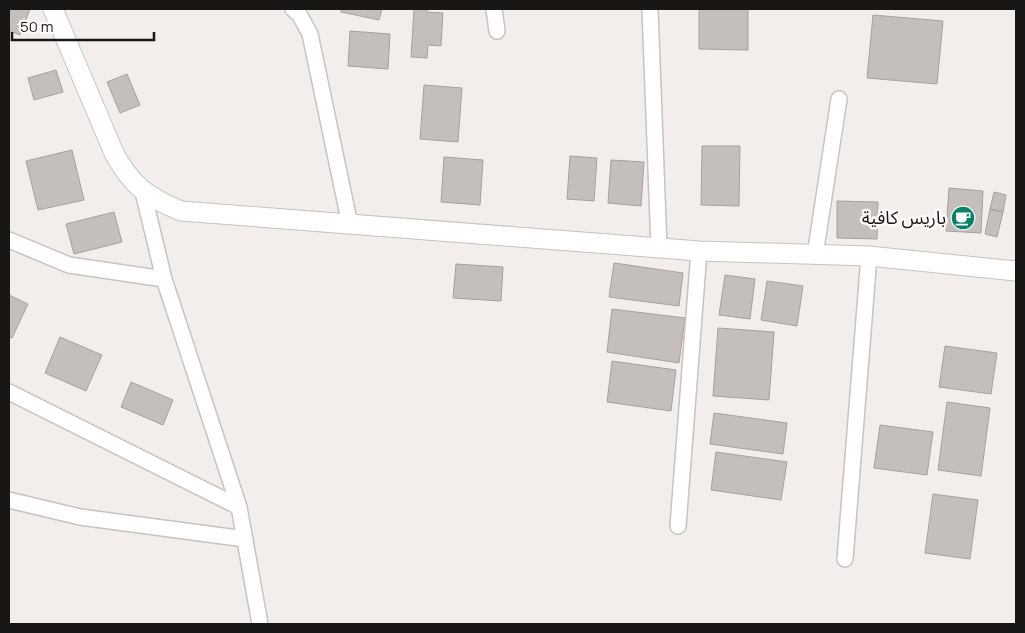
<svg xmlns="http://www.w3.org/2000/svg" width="1025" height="633" font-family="Manrope,'Noto Sans Arabic',sans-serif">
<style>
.building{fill:#c4bfbd;stroke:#a6a19e}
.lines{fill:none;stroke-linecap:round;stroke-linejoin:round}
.minor-casing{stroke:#c8c2c0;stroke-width:18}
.tertiary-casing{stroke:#c8c2c0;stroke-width:21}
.minor{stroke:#fff;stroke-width:15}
.tertiary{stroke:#fff;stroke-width:19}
.labels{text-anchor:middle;stroke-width:5;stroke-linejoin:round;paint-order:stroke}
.poi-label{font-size:18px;fill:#191716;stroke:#fffbfa;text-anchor:end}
</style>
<rect width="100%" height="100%" fill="#f3eeeb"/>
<path class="building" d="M9,9H30L20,35L9,31Z
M341,9H382L379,20L341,12Z
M414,9H427V12L443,13L441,46L428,45L427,58L411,57Z
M699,9H748V50L699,49Z
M873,15L943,21L937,84L867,78Z
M350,31L390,34L388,69L348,66Z
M56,70L63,92L34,100L28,78Z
M127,74L140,105L120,113L107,82Z
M424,85L462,88L458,142L420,139Z
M702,146H740L739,206L701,205Z
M72,150L84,200L38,210L26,161Z
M570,156L597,158L594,201L567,199Z
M444,157L483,160L480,205L441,202Z
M611,160L644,162L641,206L608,203Z
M949,188L983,191L981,233L946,231Z
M994,192L1006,195L1003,212L990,209Z
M837,201L878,202L877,239L837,238Z
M990,209L1003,212L997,237L985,234Z
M114,212L122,242L74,254L66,224Z
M614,263L683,273L679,306L609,297Z
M456,264L503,267L501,301L453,298Z
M725,275L755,279L750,319L719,315Z
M767,281L803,286L797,326L761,320Z
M9,295L28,304L12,338L9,337Z
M612,309L685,318L679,363L607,352Z
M718,328L774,332L769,400L713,396Z
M60,337L102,355L86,391L45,373Z
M945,346L997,353L991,394L939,387Z
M612,361L676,370L671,411L607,402Z
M131,382L173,400L163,425L121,407Z
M947,402L990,408L981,476L938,470Z
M714,413L787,423L783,454L710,444Z
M880,425L933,432L927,475L874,468Z
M716,452L787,462L781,500L711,490Z
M933,494L978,500L970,559L925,553Z"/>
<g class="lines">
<g class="minor-casing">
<path id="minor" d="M293,9L299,14L310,34L350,225
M494,9L497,31
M650,9L659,248
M143,192L164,279L239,507L260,624
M9,240L69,265L164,279
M815,255L839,99
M9,392L239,507
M9,500L80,517L245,539
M678,526L699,251
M845,559L869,256"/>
</g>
<g class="tertiary-casing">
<path id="tertiary" d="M53,9L114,153C132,186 147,197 181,211L699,251L869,256L1016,271"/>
</g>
<use href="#minor" class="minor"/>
<use href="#tertiary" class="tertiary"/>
</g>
<defs>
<g id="cafe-disc" transform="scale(1.25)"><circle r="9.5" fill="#038466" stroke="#fffbfa"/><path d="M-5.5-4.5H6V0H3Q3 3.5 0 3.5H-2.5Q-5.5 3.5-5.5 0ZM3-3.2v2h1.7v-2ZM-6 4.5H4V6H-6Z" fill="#fff"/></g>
</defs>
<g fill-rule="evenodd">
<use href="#cafe-disc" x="963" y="218"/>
</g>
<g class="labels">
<g class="poi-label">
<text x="946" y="224">باريس كافية</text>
</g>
</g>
<rect width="1025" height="633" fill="none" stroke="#191716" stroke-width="20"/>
<path d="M12 32v8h142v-8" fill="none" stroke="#191716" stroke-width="2.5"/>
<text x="20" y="32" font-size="15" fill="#191716" stroke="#fffbfa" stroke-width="4" paint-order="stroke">50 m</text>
</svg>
